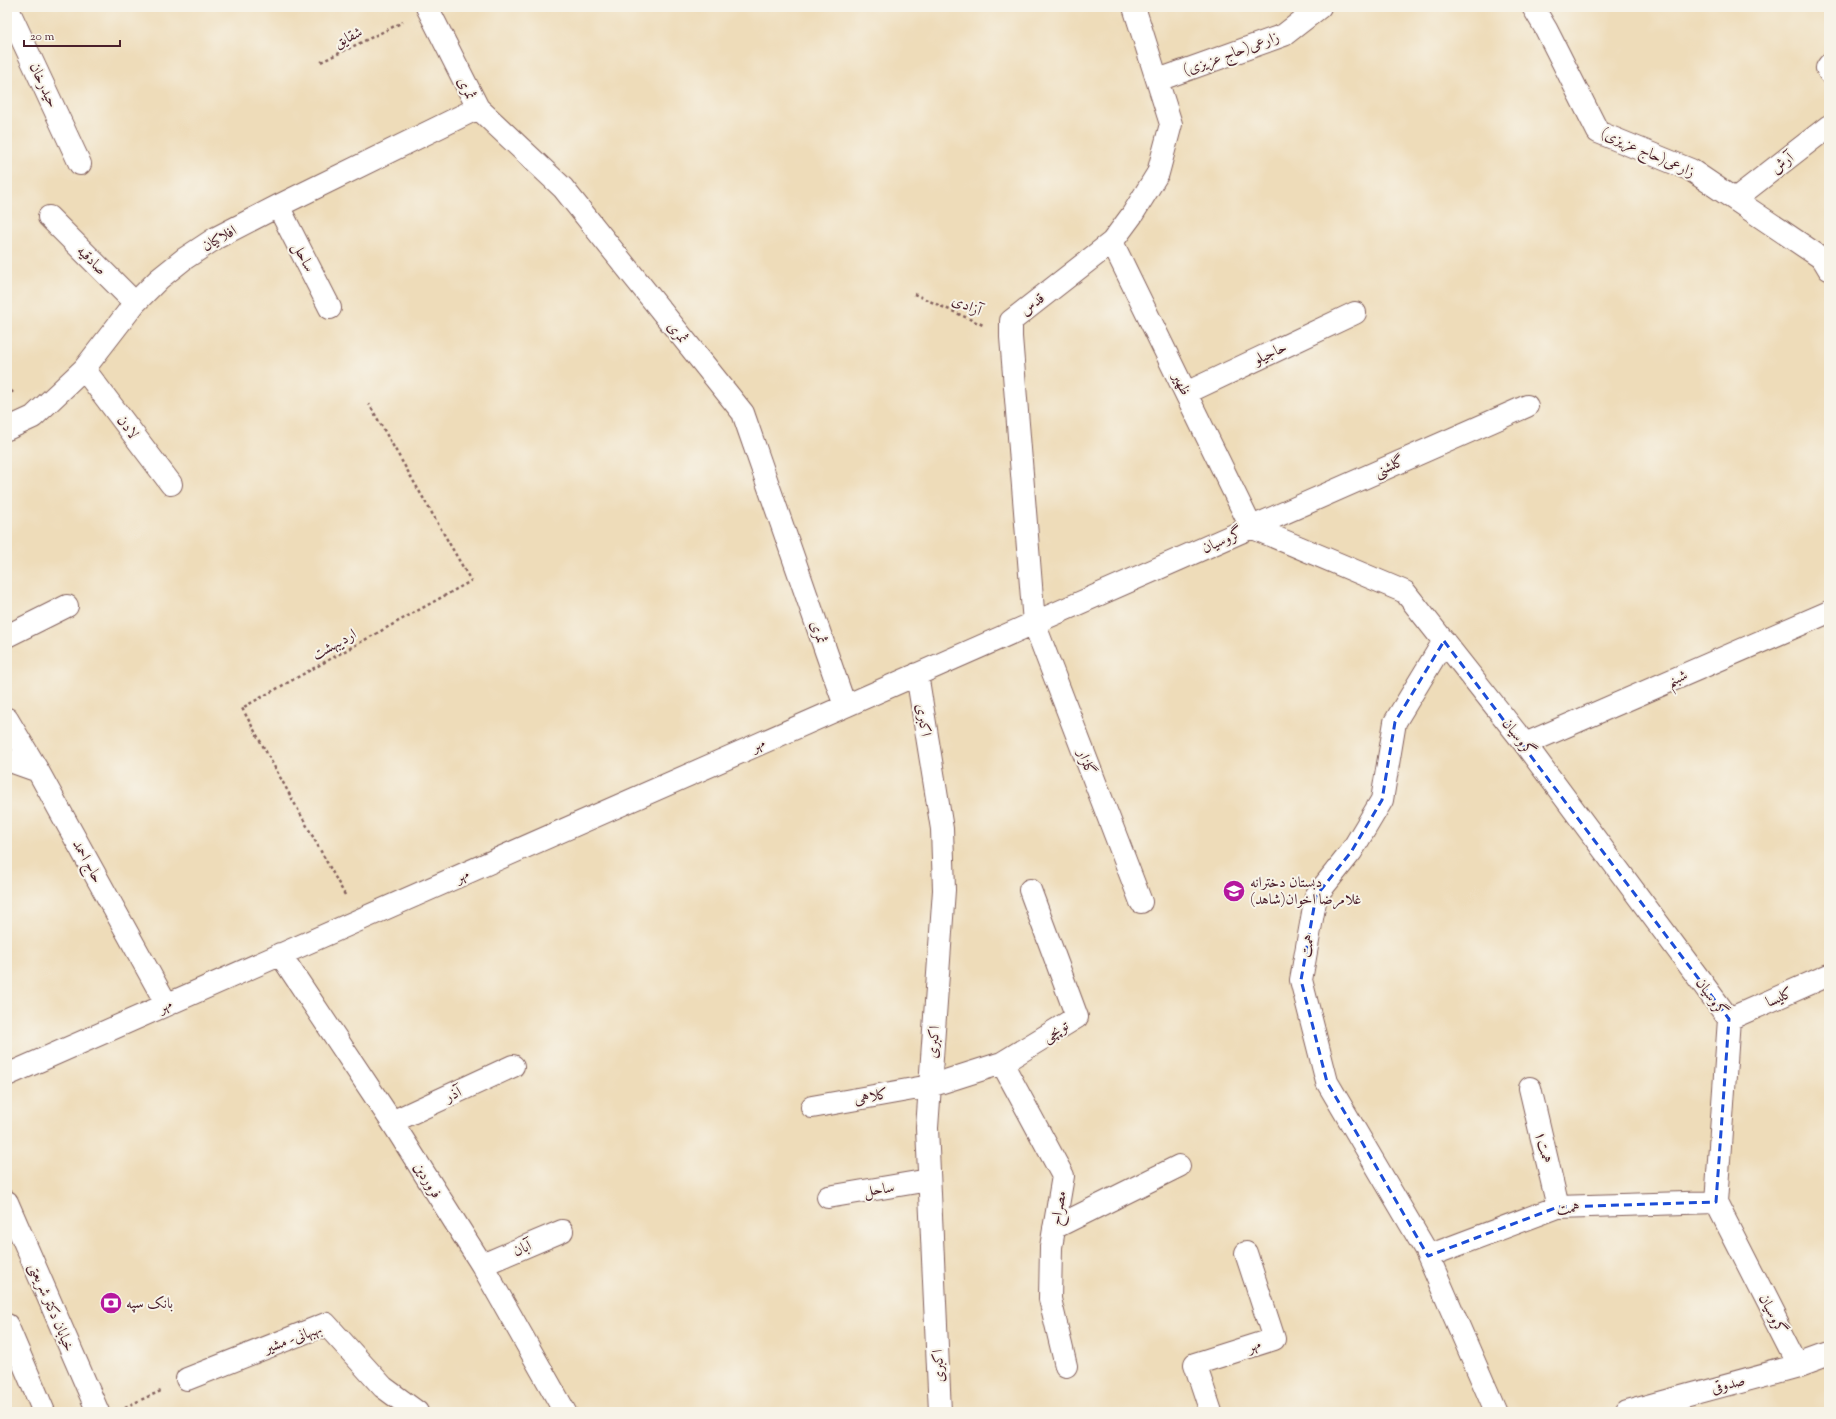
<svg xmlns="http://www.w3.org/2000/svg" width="1836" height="1419" font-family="'Sorts Mill Goudy',Amiri,serif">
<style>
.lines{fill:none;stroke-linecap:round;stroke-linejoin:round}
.minor-casing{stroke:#83615d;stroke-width:24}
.major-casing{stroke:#83615d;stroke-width:24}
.path{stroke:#83615d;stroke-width:2.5;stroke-dasharray:3 3;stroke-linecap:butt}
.minor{stroke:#fff;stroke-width:22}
.major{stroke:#fff;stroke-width:22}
.marked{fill:none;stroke:#1d4ed8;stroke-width:3;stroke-dasharray:8 5;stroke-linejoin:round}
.labels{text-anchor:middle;stroke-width:4;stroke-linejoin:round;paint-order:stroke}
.street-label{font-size:15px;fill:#4a1f2b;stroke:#f7f3e8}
.poi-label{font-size:15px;fill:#4a1f2b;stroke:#f7f3e8;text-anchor:start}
</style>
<rect width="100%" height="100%" fill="#f7f3e8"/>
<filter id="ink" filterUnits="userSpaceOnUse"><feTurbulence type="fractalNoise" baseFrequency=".025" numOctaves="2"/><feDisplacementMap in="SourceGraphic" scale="8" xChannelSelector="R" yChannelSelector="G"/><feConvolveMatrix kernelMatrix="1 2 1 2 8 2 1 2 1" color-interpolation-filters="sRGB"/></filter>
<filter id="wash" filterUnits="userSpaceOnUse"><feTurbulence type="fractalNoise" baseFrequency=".012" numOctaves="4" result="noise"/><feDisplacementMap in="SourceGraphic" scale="16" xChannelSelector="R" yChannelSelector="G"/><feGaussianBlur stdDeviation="0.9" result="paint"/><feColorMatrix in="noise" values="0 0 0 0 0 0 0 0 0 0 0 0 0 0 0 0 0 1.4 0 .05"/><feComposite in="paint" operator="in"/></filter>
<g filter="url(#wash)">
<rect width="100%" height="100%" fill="#eedcb9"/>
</g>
<g filter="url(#ink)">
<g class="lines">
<g class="minor-casing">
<path id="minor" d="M7,7L80,164
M427,7L478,108L563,188L743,413L845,706
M1134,7L1171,124L1158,173L1132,215L1112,242L1011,321V337L1034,623L1141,902
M1533,7L1546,29L1598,132L1691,170L1823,259L1829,269
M1829,65L1827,68L1829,72
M1158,80L1284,35L1320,7
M1735,199L1829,126
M278,206L330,308
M49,217L135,303
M1112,242L1251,527
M84,369L171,484
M1186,393L1355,313
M7,429L33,417L84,369L135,303L159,279L184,259L216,238L278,206L478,108
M1251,527L1405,592L1525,744L1729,1019L1716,1202L1799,1365
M7,636L67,606
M1444,641L1395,722L1382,800L1351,852L1316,896L1301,980L1327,1082L1425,1249L1496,1412
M917,674L942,829L944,890L927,1128L940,1412
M7,719L38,771L167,1005
M1525,744L1829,612
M7,760L38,771
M280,954L392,1122L482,1265L565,1412
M1729,1019L1829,975
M1002,1063L1063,1176L1051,1247L1050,1299L1066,1366
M7,1075L1527,406
M1530,1088L1558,1207
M812,1107L930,1086L1002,1063L1077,1017L1030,890
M392,1122L513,1066
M828,1197L929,1180
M1054,1228L1179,1166
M1428,1256L1558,1207L1716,1202
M482,1265L562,1231
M187,1379L326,1324L383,1387L417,1412
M1211,1412L1195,1364L1274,1339L1246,1253
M1626,1412L1799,1365L1829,1354"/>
</g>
<g class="major-casing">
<path id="major" d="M7,1202L98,1412
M7,1325L44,1412"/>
</g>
<path class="path" d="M321,62L403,22
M914,294L983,325
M7,386L15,395
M345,895L242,708L471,581L369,404
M125,1407L163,1390"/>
<use href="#minor" class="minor"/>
<use href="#major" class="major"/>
</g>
</g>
<path class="marked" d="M1444,641L1729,1019L1716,1202L1558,1207L1428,1256L1327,1082L1301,980L1316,896L1351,852L1382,800L1395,722Z"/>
<defs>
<g id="school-disc" transform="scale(1.15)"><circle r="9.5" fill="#b5179e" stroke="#f7f3e8"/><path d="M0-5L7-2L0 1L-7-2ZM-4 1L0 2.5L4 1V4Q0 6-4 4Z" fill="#fff"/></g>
<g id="bank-disc" transform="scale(1.15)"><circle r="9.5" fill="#b5179e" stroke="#f7f3e8"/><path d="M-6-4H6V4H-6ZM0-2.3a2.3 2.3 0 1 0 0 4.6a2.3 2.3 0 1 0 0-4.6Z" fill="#fff"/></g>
</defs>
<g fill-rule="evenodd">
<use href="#school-disc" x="1234" y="891"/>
<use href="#bank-disc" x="111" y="1303"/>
</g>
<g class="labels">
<g class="street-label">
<text transform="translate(348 37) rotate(-26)" y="5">شقایق</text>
<text transform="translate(1231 53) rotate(-20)" y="5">زارعی(حاج عزیزی)</text>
<text transform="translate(44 85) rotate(65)" y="5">حیدرخان</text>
<text transform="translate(467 88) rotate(63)" y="5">ثمری</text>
<text transform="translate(1648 152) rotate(24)" y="5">زارعی(حاج عزیزی)</text>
<text transform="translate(1782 163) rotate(-38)" y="5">آرش</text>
<text transform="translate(219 238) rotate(-30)" y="5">افلاکیان</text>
<text transform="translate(304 257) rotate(63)" y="5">ساحل</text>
<text transform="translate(92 260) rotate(45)" y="5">صادقیه</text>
<text transform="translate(1032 304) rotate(-38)" y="5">قدس</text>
<text transform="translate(967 305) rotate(24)" y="5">آزادی</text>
<text transform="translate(678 332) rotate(51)" y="5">ثمری</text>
<text transform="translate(1270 353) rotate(-25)" y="5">حاجیلو</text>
<text transform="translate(1182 384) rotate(64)" y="5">ظهیر</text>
<text transform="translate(128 427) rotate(53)" y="5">لادن</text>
<text transform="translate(1389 466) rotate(-24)" y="5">گلشنی</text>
<text transform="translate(1222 540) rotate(-24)" y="5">گروسیان</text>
<text transform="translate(819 632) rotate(71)" y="5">ثمری</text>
<text transform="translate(334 644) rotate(-29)" y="5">اردیبهشت</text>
<text transform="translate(1677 678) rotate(-24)" y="5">شبنم</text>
<text transform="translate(924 720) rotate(81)" y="5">اکبری</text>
<text transform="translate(1519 737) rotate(52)" y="5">گروسیان</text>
<text transform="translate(758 744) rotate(-24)" y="5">مهر</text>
<text transform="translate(1087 762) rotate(69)" y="5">گلزار</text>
<text transform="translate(88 861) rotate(61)" y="5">حاج احمد</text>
<text transform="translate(462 875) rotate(-24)" y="5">مهر</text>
<text transform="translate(1307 946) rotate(-80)" y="5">همت</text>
<text transform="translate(1712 997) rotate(55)" y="5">گروسیان</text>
<text transform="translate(1779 997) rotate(-24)" y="5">کلیسا</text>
<text transform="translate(165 1005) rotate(-24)" y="5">مهر</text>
<text transform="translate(1055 1031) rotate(-32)" y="5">توپچی</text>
<text transform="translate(933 1042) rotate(-86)" y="5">اکبری</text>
<text transform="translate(453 1094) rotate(-25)" y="5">آذر</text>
<text transform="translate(871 1096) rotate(-10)" y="5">کلاهی</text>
<text transform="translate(1544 1147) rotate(77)" y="5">همت۱</text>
<text transform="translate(428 1180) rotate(58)" y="5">فروردین</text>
<text transform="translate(879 1189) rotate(-9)" y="5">ساحل</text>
<text transform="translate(1058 1208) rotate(-80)" y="5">مصراح</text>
<text transform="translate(1568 1208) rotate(-7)" y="5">همت</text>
<text transform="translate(522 1248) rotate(-23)" y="5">آبان</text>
<text transform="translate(52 1307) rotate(67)" y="5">خیابان دکتر شریعتی</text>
<text transform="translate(1773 1314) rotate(63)" y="5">گروسیان</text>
<text transform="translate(293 1338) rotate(-20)" y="5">بهبهانی- مشیر</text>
<text transform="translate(1254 1345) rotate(-18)" y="5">مهر</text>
<text transform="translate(938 1366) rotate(-93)" y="5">اکبری</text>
<text transform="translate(1728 1384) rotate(-15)" y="5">صدوقی</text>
</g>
<g class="poi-label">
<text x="1250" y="887">دبستان دخترانه<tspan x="1250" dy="17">غلامرضا اخوان(شاهد)</tspan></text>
<text x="126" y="1308">بانک سپه</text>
</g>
</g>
<rect width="1836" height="1419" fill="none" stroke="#f7f3e8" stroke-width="24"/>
<path d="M24 40v6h96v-6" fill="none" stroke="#4a1f2b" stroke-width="2"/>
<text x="30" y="40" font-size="12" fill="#4a1f2b" stroke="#f7f3e8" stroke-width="3" paint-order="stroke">20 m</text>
</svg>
